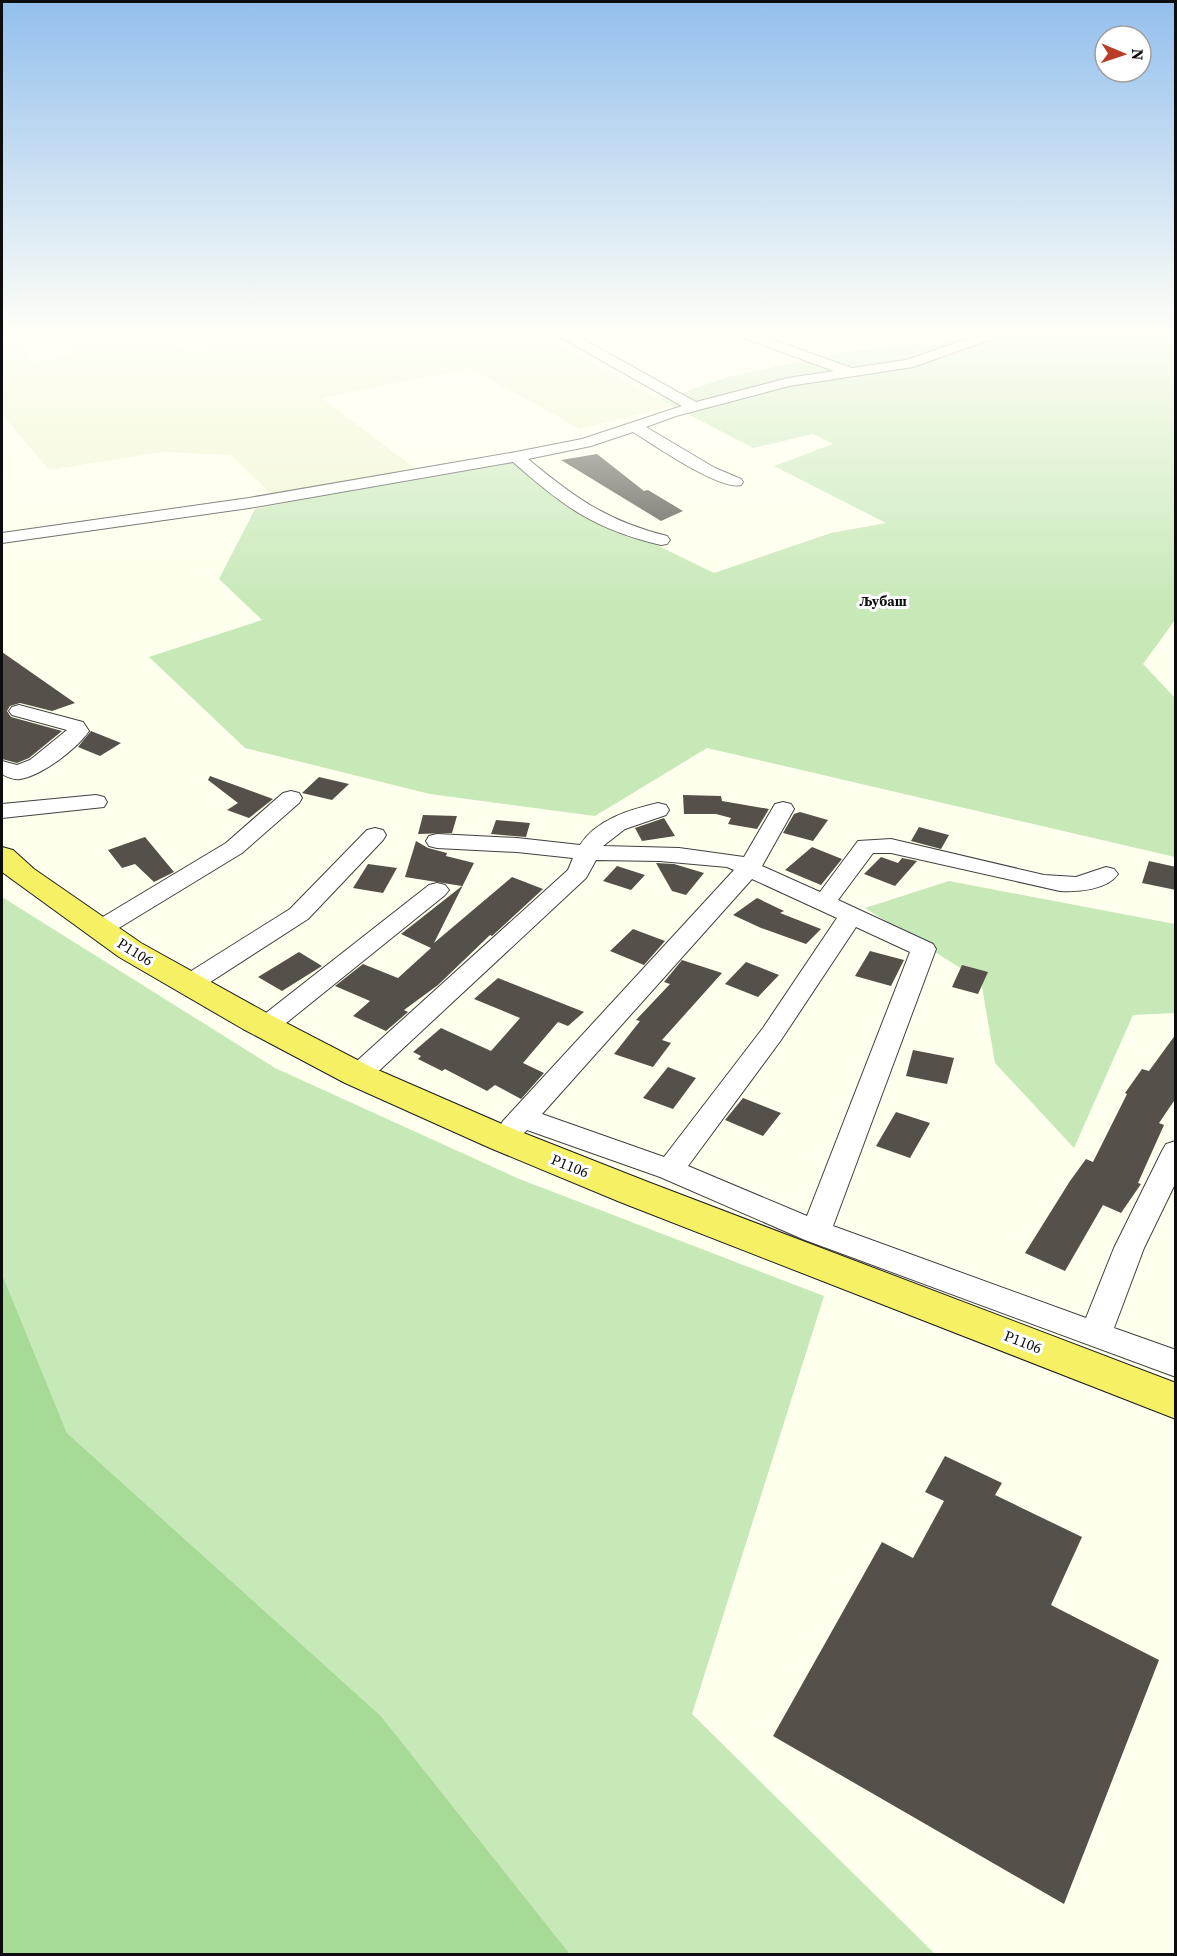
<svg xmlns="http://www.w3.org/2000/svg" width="1177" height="1956" font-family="'Source Serif 4',serif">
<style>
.farmland{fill:#eff4ce}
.green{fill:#c7e8b7}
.forest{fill:#a7d997}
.building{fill:#555049}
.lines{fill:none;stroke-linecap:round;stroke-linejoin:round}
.minor-casing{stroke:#404040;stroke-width:2}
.major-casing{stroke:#1e1e1e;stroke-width:2}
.minor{fill:#fff;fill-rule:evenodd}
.major{fill:#f6f065;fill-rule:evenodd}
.labels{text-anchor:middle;stroke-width:6;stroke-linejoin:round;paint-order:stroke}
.far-neighbourhood-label{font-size:14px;font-weight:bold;fill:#0d0d0d;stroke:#fff}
.street-label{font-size:15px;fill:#0d0d0d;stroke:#fff}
</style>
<rect width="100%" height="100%" fill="#ffffed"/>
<path class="farmland" d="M2,333H11L31,362L74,354L56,333H144L194,352L215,347L189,333H482L500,344L549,339L671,406L580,429L470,368L322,398L416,469L272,495L231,455L162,452L49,470L2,414Z"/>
<path class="green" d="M995,333H1175V620L1143,664L1175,698L1176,762L1174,764L1176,765L1175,857L707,748L595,816L430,794L245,748L149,657L262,620L219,579L255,509L516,457L628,531L714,573L831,533L886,523L774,466L833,444L813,434L753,448L661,400L731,376L849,351L985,336Z
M949,881L1175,924V1013L1133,1015L1074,1148L995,1063L981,981L865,908Z
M2,897L275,1068L517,1178L824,1296L692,1714L935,1954H570L381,1716L67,1433L2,1274Z"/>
<path class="forest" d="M2,1274L67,1433L381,1716L570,1954H2Z"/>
<path class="building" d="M597,454L644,491L648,490L683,511L661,521L561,460Z
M2,652L75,703L52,711L20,703L10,706L7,711L11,717L62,731L29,758L17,763L2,759Z
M91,731L121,743L100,756L78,747Z
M210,776L273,799L249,818L227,810L238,803L208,780Z
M319,777L349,784L332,800L302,793Z
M683,795L721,796L722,801L769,809L757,829L728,824L731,818L716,814H684Z
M800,812L828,820L813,841L783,833L794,814Z
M423,815L457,816L452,833L418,834Z
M664,818L675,836L642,841L635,828Z
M496,820L530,823L526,837L491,834Z
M919,827L949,835L941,849L911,841Z
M145,837L174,872L154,882L135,864L122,868L108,850Z
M416,841L428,848L447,853L446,856L474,863L434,943L512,877L543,889L492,936L490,935L438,985L404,1010L408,1012L386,1031L353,1016L370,1001L335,986L363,964L398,978L431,948L401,934L462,886L405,877Z
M812,847L842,859L821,885L785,870Z
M881,857L898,863L902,858L917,861L895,886L864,874Z
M1149,861L1176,867V890L1142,883Z
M656,863L674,864L704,873L686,895L672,891Z
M368,864L397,868L383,893L353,888Z
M617,866L645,875L631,890L603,881Z
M757,898L784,911L780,913L821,929L806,944L761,928L733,915Z
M633,929L665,941L644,965L610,951Z
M870,951L904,960L891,986L855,976Z
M299,952L322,966L282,991L258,977Z
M682,960L722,973L662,1040L671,1043L653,1067L614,1054L640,1021L636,1020L670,984L664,982Z
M746,962L779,975L758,997L725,984Z
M962,965L988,972L978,994L952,987Z
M498,978L584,1012L568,1026L558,1022L523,1063L544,1073L521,1099L495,1085L487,1091L445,1069L442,1071L418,1059L421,1056L413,1052L441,1028L491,1051L520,1018L474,999Z
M1176,1034V1098L1159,1123L1164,1125L1138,1183L1141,1184L1121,1213L1103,1205L1065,1271L1025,1253L1070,1181L1086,1159L1093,1162L1127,1094L1125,1093L1142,1069L1149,1071Z
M913,1050L954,1058L947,1084L906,1076Z
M668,1067L696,1078L673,1109L643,1098Z
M743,1098L781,1113L763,1136L725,1120Z
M896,1112L930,1123L910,1158L876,1146Z
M945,1456L1002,1483L995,1495L1082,1537L1051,1605L1159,1660L1064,1904L773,1736L882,1542L913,1558L944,1501L925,1492Z"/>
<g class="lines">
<g class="minor-casing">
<path id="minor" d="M557,333H572L696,402L788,378L834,371L738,336L737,333H754L852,368L906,360L984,333H1002L1000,336L913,367L789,386L676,416L646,427L715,468L741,479L743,482L741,485C720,491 653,444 633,432L591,446L528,459C575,498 607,521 667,536L670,540L667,544L661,545C594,529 564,507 513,462L249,508L2,543V533L249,498L516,452L582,439L682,406L558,336Z
M19,705L83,722L89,731C77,749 41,776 20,779C13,780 7,777 2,774V761L17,765L30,760L67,730L12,715L9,711L12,707Z
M291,791L299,793L302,798L299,803L242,853L109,934L100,936L91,934L88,929L91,924L226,843L283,793Z
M96,795L104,797L107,802L104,807L2,818V804Z
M783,802L791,804L794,809L762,866L820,892L858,841L891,839L1044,875L1076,877L1106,867L1114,869L1118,874C1107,890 1078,892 1060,891L891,853H873L838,900L933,944L936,949L833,1226L1086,1318L1114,1248L1162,1151L1166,1144L1176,1141V1182L1144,1248L1114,1328L1176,1350V1377L805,1240L660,1177L527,1130C520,1138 513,1138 503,1135L499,1128L503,1121L734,870L727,867L660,861L596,860L586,878L368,1081L358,1084L348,1081L344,1075L348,1069L568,870L573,858L517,852L437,848L429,846L426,841L429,836L437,834L517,838L580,845C597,819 629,810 658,803L666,805L669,810L666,815L625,829L603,846L679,848L744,857L775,804ZM752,879L837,918L763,1028L664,1157L542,1114ZM856,927L910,952L807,1216L688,1166L781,1040Z
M375,828L383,830L386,835L383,840L308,919L198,990L189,992L180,990L176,984L180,978L290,909L367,830Z
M437,883L445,885L449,890L445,895L275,1032L266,1034L257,1032L253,1026L257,1020L429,885Z"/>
</g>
<g class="major-casing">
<path id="major" d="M2,847L13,850L34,869L141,943L267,1013L371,1067L516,1130L648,1182L1176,1383V1419L620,1202L490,1148L345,1083L243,1029L119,957L2,872Z"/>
</g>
<use href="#minor" class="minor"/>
<use href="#major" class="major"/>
</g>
<linearGradient id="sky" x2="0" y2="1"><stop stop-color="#93bfed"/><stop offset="0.55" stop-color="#fffff7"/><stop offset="1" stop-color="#fffff7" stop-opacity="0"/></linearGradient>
<rect width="1177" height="606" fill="url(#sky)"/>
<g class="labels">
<g class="far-neighbourhood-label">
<text x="883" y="606">Љубаш</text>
</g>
<g class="street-label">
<text transform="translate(135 952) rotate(32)" y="5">P1106</text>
<text transform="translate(570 1166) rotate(22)" y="5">P1106</text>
<text transform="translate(1023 1342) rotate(21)" y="5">P1106</text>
</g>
</g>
<rect width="1177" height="1956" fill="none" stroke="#0d0d0d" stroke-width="6"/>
<g transform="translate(1123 54) rotate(92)"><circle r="28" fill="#ffffff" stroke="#9e9e9e" stroke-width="1.5"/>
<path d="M0-4.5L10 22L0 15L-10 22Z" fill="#ba3e27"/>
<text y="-9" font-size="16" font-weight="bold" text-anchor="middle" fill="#0d0d0d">N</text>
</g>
</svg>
